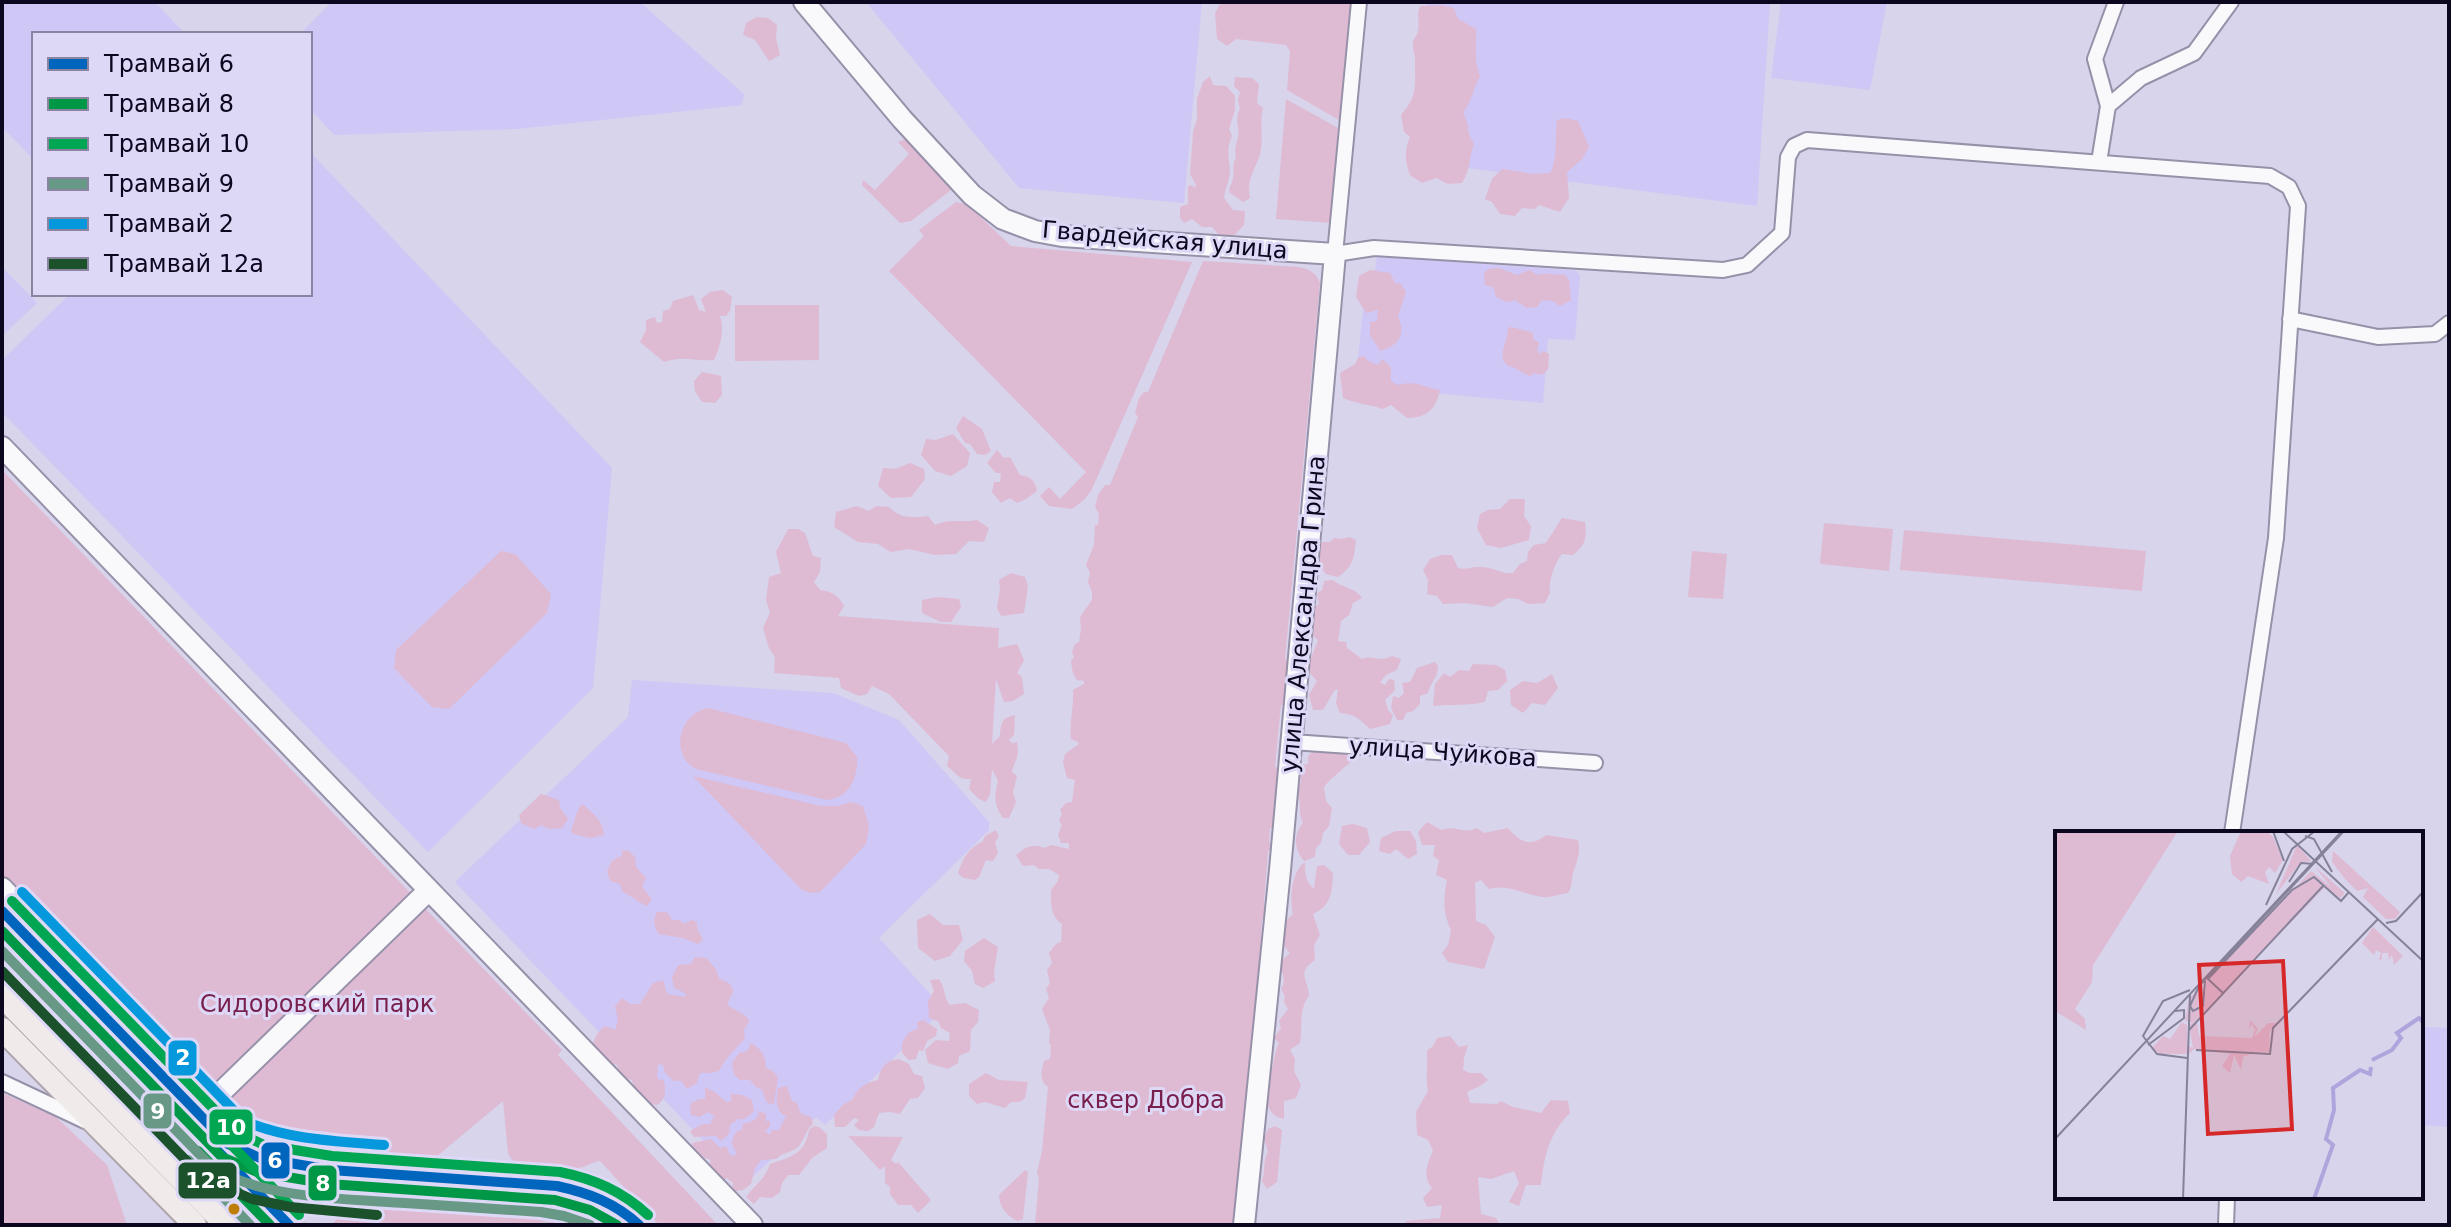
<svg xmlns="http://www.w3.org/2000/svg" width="2451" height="1227" font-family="'DejaVu Sans',sans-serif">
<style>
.built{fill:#cfc7f6}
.green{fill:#dfbad3}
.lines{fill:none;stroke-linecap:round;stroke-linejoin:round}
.street-casing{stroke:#9691a9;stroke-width:18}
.secondary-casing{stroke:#9691a9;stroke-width:24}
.primary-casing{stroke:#aea4ab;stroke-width:26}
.street{stroke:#f9f9fc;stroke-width:14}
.secondary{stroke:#f9f9fc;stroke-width:20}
.primary{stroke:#f0eaea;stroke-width:22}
.tram{stroke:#cdccd3;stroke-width:2}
.tram-1-casing{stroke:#ded8f7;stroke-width:16}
.tram-2-casing{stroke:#ded8f7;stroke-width:16}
.tram-3-casing{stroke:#ded8f7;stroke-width:16}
.tram-4-casing{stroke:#ded8f7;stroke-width:16}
.tram-5-casing{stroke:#ded8f7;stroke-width:16}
.tram-6-casing{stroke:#ded8f7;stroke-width:16}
.tram-1{stroke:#0065bd;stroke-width:10}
.tram-2{stroke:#009746;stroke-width:10}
.tram-3{stroke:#00a651;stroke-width:10}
.tram-4{stroke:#689886;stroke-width:10}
.tram-5{stroke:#0698dc;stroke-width:10}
.tram-6{stroke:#1b522b;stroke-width:10}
.bus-dot{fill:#bc7e08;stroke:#ded8f7;stroke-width:3}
.labels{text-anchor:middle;stroke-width:6;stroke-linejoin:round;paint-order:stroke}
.street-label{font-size:24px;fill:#0d061f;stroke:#ded8f7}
.park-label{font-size:24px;fill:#791f4d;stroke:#ded8f7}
.inset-river{fill:none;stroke:#b0a4dd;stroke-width:4}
.inset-road{fill:none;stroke:#86829a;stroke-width:2}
.view{fill:#d62828;fill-opacity:0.15;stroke:#d62828;stroke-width:4}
.inset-edge{fill:none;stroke:#0d061f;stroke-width:4}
.line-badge{stroke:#ded8f7;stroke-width:3}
.badge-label{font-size:22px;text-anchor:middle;font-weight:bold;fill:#fff}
</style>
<rect width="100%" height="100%" fill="#d7d4ec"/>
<path class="built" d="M2,2H155L185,34H34V160L5,130L2,133Z
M332,2H640L744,94L742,105L517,129L334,135L310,109V34H300Z
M866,2H1202L1184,203L1019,188Z
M1427,2H1770L1757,206L1413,161Z
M1781,2H1887L1870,90L1771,78Z
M310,152L612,468L593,688L428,852L2,412V360L70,294H310Z
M1377,256L1576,271L1580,276L1575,340L1548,339L1543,403L1355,386L1367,273L1375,272Z
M2,267L37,303L2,336Z
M632,680L833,693L899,720L989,822V830L879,938L944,1009L825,1125L816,1117L745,1184L455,882L628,717Z
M2421,1027L2449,1028V1127L2421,1125Z"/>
<path class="green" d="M1228,2H1351L1339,120L1287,90L1290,51L1286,45L1236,39L1227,46L1217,39L1215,14L1219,5Z
M1441,5L1454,8L1458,19L1476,29C1477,48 1473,58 1480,76C1473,89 1472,101 1463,113C1470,124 1466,134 1474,144C1469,158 1470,171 1462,183L1448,184L1436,178L1422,183L1410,175C1405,161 1404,151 1410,137L1404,132L1401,115C1418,95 1415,86 1415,62C1416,56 1412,49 1413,43C1414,36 1417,37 1418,31C1420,21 1416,15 1420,6Z
M757,17L768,18L777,25L776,39L780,55L769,61L755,40L743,35L746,23Z
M1210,76L1213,85L1226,86L1235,96V110L1229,129L1232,136C1226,148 1229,158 1230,171C1230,179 1225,189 1224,198L1233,210L1245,211L1244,225L1234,235H1219L1212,227H1202L1192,219L1184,223L1180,218V207L1188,204V186L1192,185L1195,188L1196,185L1190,174L1193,132L1197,119V99L1203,82Z
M1235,77L1252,78L1259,84L1257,103L1263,108C1259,123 1264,139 1260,154C1255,171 1246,179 1250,198L1243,202L1230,193C1228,186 1232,186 1233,178C1235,170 1231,166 1236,158C1234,148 1236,146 1238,137C1240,126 1234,120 1240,109L1238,100L1240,92L1234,86Z
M1286,99L1338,128L1331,223L1276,219Z
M1565,118L1578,121L1589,147L1582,159L1567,172L1569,198L1560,212L1539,205L1535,209L1522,208L1515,216L1500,214L1492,202L1485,199L1492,179L1502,169L1533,174L1550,173C1558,160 1555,135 1557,120Z
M903,140L908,141L952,186L951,190L911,221L900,223L862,185L863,180L875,190L909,154L898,142Z
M956,202L968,205L1011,246L1192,262L1092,489L1085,499L1072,509L1049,506L1040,496L1049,487L1060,499L1086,472L889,271L924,236L919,230Z
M1203,261L1298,267C1309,269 1316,272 1320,283L1285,659L1290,664L1284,704L1281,705L1275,766L1281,772L1280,804L1274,815L1275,825L1270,829L1269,841L1273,849L1268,851L1264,901L1265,916L1262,920L1261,937L1264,946L1257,976L1262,988L1255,1046L1251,1048V1094L1247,1098L1235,1225H1035L1039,1179L1037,1173L1042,1151L1048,1087C1039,1080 1041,1072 1044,1061L1050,1059L1051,1045L1049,1043L1050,1030L1042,1009L1049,998L1046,989L1050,983L1047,970L1052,963L1049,953L1056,944L1061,942L1062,924C1050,916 1051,904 1051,890L1058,881L1059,875L1049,869H1039L1034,865L1023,866L1016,855C1026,847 1032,843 1044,848L1051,845L1069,849V843H1061L1058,835L1062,825L1059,820L1062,814L1060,810L1066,803L1072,802L1075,780L1067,778L1063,762L1065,754L1079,744L1078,742L1071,739C1069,722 1074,707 1073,690L1084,684V681L1077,680C1072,673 1072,669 1071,660L1074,658L1072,652L1075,644L1079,642L1081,629L1080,617L1092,600V592L1088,582L1090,573L1086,565L1094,545L1095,525H1098L1099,514L1095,507L1098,495L1105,485H1110L1138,417L1135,413L1139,398L1144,392H1148Z
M1499,268L1517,275L1530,270L1537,275C1546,272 1553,276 1563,274L1569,279L1571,300L1560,306L1553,301L1542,300L1537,307L1527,308L1515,300L1507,302L1496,297L1493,287L1485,285L1484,273L1489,269Z
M1370,270L1390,273L1395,283L1401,284L1406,292L1398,316C1406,335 1399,345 1380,351L1370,335V322L1377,321L1378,310L1366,313L1356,297L1359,276Z
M723,290L732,297L730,311L726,316H720C725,329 720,348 714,360C693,362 685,355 664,362L640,342L646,330V320L655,317L657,323L662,322L663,311L670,309L673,301L693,295L699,310L706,312L701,299L710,292Z
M735,305H819V360L735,361Z
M1511,327L1531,332L1533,334V339L1539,343L1537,350L1540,354L1544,351L1549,354L1548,369L1542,375L1535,373L1530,376C1521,373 1517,367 1508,366L1503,360C1501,348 1508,339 1508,328Z
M1364,356L1367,360L1377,365L1383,359L1391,368V381L1397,385C1419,380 1421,387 1440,390C1436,409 1427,418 1407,418L1391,405L1383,409C1368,404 1357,404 1343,398L1340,373L1355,364L1359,357Z
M702,372L721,376L722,395L715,403L702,402L695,391L694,381Z
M963,416L982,429L991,451L985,455L977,454L970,444L965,443L956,428Z
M953,434L970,453L967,466L951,476L935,471L921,455L926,439L936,440Z
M997,450L1004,458L1010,457L1020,475C1031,477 1035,480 1037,491L1026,499L1017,503L1010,498L1001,503L992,492L994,482H1000L1001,473H996L987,463Z
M910,463L924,469L925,479L911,497L891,498L878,486L883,468L895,469Z
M2,470L562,1050L558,1055L718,1225H659L600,1161C591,1162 587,1167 578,1168L519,1164L512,1160L508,1153L503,1101L436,1157L282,1148L264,1145L238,1131L2,883Z
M1510,499H1525L1524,516L1531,526L1529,540L1501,548L1486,545L1477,528L1480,514L1488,510L1500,509Z
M857,506L869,511L876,506L889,507C900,519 913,518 928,516L935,525C951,518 960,523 977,520L989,528L984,542L969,541L956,554L935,555L909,549L891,552L878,544L858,542L834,527L836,512Z
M1562,518L1585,522C1587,537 1586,545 1573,555L1562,554C1555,562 1548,582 1550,593L1545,603L1528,604L1518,599L1507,598L1493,607L1464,603L1443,604L1437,596L1427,594L1428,580L1423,570L1430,559L1442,555H1452L1458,568C1467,570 1470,567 1479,567C1491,566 1500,574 1513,573L1520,564L1527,561L1528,552L1534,545L1546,543Z
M1824,523L1893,529L1889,571L1820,564Z
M788,529H798L805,533L813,556L821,558L820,572L814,582L820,590C833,592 838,595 844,606L838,616L999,628L998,648L1017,644L1024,660L1017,673L1022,677L1024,694L1013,701L1004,702L996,679L992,744L1000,736C1001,723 1001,718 1015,715L1014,735L1009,740L1012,743L1017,742C1020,759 1015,758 1012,772L1017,776L1013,792L1016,802L1009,818H1003C994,805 994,796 998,781L992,769L990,794L986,802L979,799L969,789L971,779C957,780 957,773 947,766L949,756L889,694L872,686L867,694L859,696L841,688L839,678L774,673L775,657L769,648L763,628L770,612L766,600L769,577L781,573L776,552Z
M1904,530L2146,551L2142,591L1900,570Z
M1350,537L1356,540C1354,557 1354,566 1338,577L1326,574L1314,559L1316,548L1321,542H1330L1334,538L1341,539Z
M501,551L515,554L551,594L547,613L449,709L432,707L394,668L396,650Z
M1692,551L1727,554L1723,599L1688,597Z
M1011,573L1025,577L1028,586L1024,613L1001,616L997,608L1000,589L999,580Z
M1333,580C1342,588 1355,587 1362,598L1353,603L1349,615L1341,621L1338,641L1346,642L1347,648L1362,659C1372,654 1379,663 1392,656L1401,659L1397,670L1386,675L1380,682L1385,685L1389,679L1394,680L1395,690L1385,700L1388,710L1393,715L1390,724L1370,729C1360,719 1354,714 1340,713L1336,703L1338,689L1334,691L1323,710H1313L1309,695L1317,681L1310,673V661L1318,640L1311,635L1314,623L1313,608L1319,604L1317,593L1322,590L1324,581Z
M937,597L959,599L961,607L951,622H941L922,613V600Z
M1435,662L1438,666C1438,678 1430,683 1428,693L1420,696V704L1413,711L1406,713L1403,720H1397L1391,708L1393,696L1399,698L1404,693L1402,683L1410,682L1417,668Z
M1473,664L1496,665L1505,670L1507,681L1498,690L1488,691L1485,702C1467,706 1451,704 1433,706L1435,684L1444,673L1450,677L1459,670L1469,671Z
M1552,674L1558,688L1545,705L1532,703L1523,713L1511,705L1510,690L1523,681L1537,683Z
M708,708L846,743L857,757C858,777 850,798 827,800L696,769C669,754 679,714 708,708Z
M1334,748L1354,760C1350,762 1326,783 1324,787L1326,801L1332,808L1329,826L1323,833L1321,843L1316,848L1315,857L1304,861C1294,849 1293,835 1303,823C1297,812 1303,801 1296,790L1301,782L1300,765L1308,764V756L1314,750L1327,753Z
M693,776L821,806H838L851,802L863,806L869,826L866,844L820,892L811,893L802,890Z
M541,794L559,800L560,808L568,819L562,828L549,829L541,825L534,829L521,823L519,815Z
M582,804C592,812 604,822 604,835L591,838L573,834L571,830C575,821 576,811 582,804Z
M1427,822L1441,830C1458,824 1461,835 1477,828L1484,833L1508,828C1520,842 1530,848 1546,835L1578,840C1581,853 1577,861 1573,873C1571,881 1573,885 1568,893C1560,894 1549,898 1542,897C1522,894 1508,884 1489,889L1481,880L1475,883L1476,921L1486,925L1495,937L1484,969L1448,962L1442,953L1448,945L1451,930C1443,914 1443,897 1447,880L1436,875L1439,860L1433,856L1435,845H1422L1418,832Z
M1353,824L1367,828L1370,842L1359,855H1348L1339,844L1342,826Z
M996,830L999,837L995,842L998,853L993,861L986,860L979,877L975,880L963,878L958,873C962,860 969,847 982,842L985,836Z
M1396,831H1410L1416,841L1417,854L1408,859L1396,849L1390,854L1379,851L1381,838Z
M622,850L629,851L635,857L636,867L646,878L642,886L652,900L646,906L622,891L620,884L610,881L607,871L612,861L622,855Z
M1305,862C1305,874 1305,881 1314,889L1317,866L1324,865L1333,873C1332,892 1332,905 1313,914L1320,935L1314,945L1315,960C1296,973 1308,978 1309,996C1298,1010 1303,1026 1300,1043L1290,1050L1295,1059L1294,1071L1301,1085L1296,1098L1284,1101V1119C1259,1114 1268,1087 1272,1069C1274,1059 1275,1052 1279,1043L1274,1038L1281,1028L1279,1021L1288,1009L1284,1002L1285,996L1281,989C1287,980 1282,972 1279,963L1290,953L1280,941L1286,921L1293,914C1289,900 1292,870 1305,862Z
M657,912H667L672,920H679L684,924L692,920L697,922V928L703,940L698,944L683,938L659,934C653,926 653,921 657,912Z
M930,914L943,925H959L963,940L950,956L935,961L918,948L917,920Z
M984,938L998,947L994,972L995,981L983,988L975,984L972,971L964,961L965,951Z
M695,957L706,958L716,969L719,978L730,984L733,991L727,1005L746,1016L749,1021L744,1030L745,1038C736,1049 725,1058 719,1071L710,1073H700L697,1083L687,1089L681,1081H674L665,1073L663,1065L658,1064L657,1078L664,1081C666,1091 666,1099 657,1105C640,1102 636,1097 632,1080L621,1077L617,1065L603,1061L592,1047C594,1039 598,1030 606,1026L615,1030L618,1021L615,1006L622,998L630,1004H640L653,983L663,980L667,994L686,997L685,993L674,988L672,977L678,965L691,964Z
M939,979C946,989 943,997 950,1005L965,1003L979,1010L978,1022L971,1030L970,1051L959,1056L958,1063L948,1069L928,1063L925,1050L936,1040L949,1041L950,1033L941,1028L938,1021L929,1018L928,1001L934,991L930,980Z
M923,1020L937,1029L936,1036L927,1041L923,1051L919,1050L916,1059L909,1060L902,1053V1043L909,1032L918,1029L917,1022Z
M1450,1036L1459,1047L1468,1045L1464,1058L1463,1070L1470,1073H1481L1488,1080L1480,1086L1467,1092L1470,1103L1497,1104L1501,1101L1513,1107L1541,1113L1551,1100L1568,1101L1570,1113C1549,1133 1544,1157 1541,1185H1526L1519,1206L1509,1202L1519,1183L1514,1171L1491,1179L1478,1177L1481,1214L1496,1218L1500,1225H1405L1406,1221L1440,1218L1442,1205L1427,1207L1423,1198L1432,1188C1422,1176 1427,1164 1433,1151L1428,1140L1417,1135L1416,1112L1428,1091C1425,1079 1428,1065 1427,1051L1433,1046L1437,1038Z
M751,1043C762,1050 766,1056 766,1068L773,1071L778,1077L774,1103L771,1105L766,1101L762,1090L756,1087L750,1080H740L734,1074L732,1063L739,1053L747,1051Z
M899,1059L909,1064L914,1074L922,1076L925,1088L918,1098L910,1099L900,1114L890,1112L879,1113L874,1127L868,1131L859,1130L854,1125L859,1120L854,1118L845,1127H835L834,1115L843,1105L853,1099C858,1087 865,1083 878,1080C881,1067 885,1061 899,1059Z
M986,1073L999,1080L1028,1082L1025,1098L1020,1102H1011L1005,1108L985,1102L977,1104L969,1096V1084Z
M787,1086L792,1101L797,1103L801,1114L811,1117L813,1124C806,1130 805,1138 799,1146C794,1152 783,1152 776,1159L761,1160L755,1168L751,1184L743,1190L731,1192L733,1183L727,1178L721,1182L708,1169L711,1160L693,1154L692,1143L711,1139L720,1148L726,1146L729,1154L734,1156L737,1153C730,1144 731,1140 737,1131L742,1130L743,1123H749L757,1118L759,1111L766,1114V1121H770V1127L765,1131L770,1135L772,1130H779L786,1116C775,1112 776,1098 778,1088Z
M705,1087L716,1093L726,1102L731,1101V1094L742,1095L752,1100L754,1111L745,1119H738L730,1125L729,1134L721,1141L716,1136L694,1137L690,1131L703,1124H710L714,1116L708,1112L700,1117L691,1115L690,1104L699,1099H705Z
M2,1093L55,1116L107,1165L127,1225H2Z
M814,1126L819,1127L827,1134V1148L812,1158L799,1175H788L782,1183L780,1192L772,1198L760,1197L754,1204L746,1197C756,1184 765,1179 770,1164C790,1157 805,1155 809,1130Z
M1275,1126L1282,1130L1277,1182L1267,1189L1262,1181C1266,1170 1262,1162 1268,1152L1264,1138L1268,1129Z
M848,1136L903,1137L891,1160L896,1164L898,1162L931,1200L918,1213L911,1205H898L890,1194V1187L885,1183V1166L880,1170Z
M1025,1170L1028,1172L1023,1219L1018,1221C1007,1217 999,1206 999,1195Z
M345,1179L617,1196L649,1225H331L356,1200Z"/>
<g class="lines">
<g class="street-casing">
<path id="street" d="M1359,2L1335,254L1374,248L1723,270L1747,265L1782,233L1788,157L1794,146L1807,140L2270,176L2289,187L2298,206L2276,538L2232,833
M2108,106L2095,59L2116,2
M2099,162L2108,106L2141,78L2194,53L2231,2
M2290,319L2378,337L2435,334L2449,323
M1292,742L1595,763
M2,1082L85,1121
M2226,1225L2227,1197"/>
</g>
<g class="secondary-casing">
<path id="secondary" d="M804,2L902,119L972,195L1003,219L1035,231L1062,236L1335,254L1280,870L1244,1225
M2,447L752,1225
M2,888L209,1104L429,890"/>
</g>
<g class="primary-casing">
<path id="primary" d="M2,996L226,1225
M2,1029L195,1225"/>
</g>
<use href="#street" class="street"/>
<use href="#secondary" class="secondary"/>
<use href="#primary" class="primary"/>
<path class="tram" d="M228,1144L307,1225
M539,1225C563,1212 601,1211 624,1225"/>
<g class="tram-1-casing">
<path id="tram-1" d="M2,911L228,1144L260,1158L331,1170L557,1186C589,1193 615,1203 639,1225
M208,1141L289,1225"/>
</g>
<g class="tram-2-casing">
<path id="tram-2" d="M2,931L222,1157L257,1172L329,1184L555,1200L590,1210L617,1225
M198,1151L270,1225"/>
</g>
<g class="tram-3-casing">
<path id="tram-3" d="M12,901L236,1132L264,1145L332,1156L560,1172C594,1179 622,1191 648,1215
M218,1131L299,1215"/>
</g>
<g class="tram-4-casing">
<path id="tram-4" d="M2,951L208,1163C252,1199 350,1199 405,1203C450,1206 496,1209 541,1212L564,1216L590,1225
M188,1160L250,1225"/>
</g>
<g class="tram-5-casing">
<path id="tram-5" d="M22,892L244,1121C289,1140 336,1141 384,1145"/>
</g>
<g class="tram-6-casing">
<path id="tram-6" d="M2,971L204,1179L252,1199L290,1207L377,1215"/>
</g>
<use href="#tram-1" class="tram-1"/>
<use href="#tram-2" class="tram-2"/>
<use href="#tram-3" class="tram-3"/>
<use href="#tram-4" class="tram-4"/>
<use href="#tram-5" class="tram-5"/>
<use href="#tram-6" class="tram-6"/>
</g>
<circle class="bus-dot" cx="234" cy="1209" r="7"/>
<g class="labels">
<g class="street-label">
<text transform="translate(1165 240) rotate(5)" y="8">Гвардейская улица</text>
<text transform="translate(1303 614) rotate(-85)" y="8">улица Александра Грина</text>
<text transform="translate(1443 752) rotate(4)" y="8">улица Чуйкова</text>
</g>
<g class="park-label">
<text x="317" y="1012">Сидоровский парк</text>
<text x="1146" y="1108">сквер Добра</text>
</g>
</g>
<g transform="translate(2055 831)">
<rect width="368" height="368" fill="#d7d4ec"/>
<path d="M0,0H123L38,134L37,151L20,178L30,188L31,199L0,180ZM186,0H212L218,6L228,29L220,42L214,36L210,41L214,53L193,45L186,51L177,43L175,25ZM242,14L256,30L245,32L221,63ZM278,20L345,81L340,88H331L308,66L313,57L302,60L291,49L277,31ZM260,36L290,62L285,67L270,56L139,192L130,190L134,168L144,156L148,158L149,177L151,150L256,40L276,56ZM318,96L348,125L339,134L337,124L334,129L333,122H327V128L324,129L326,122L321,119L319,124L307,112ZM195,189L203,198L199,206L213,192H222L215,200L214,221L158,220L196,223L188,226L186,239L179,224L175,242L167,235L175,223L139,218L134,223H105L97,217L108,205L115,208L127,191L132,194V221L134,215L138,217L134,193L142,191L144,205L197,207L200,199L197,193L194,199Z" fill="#dfbad3"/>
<path class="inset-river" d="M317,229L337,219L346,207L342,202L364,187L368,191M259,368L278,314L271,308L279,279L278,257L305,239L315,243L316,236"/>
<path class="inset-road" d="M218,0L229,30M228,0L368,130M250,5L259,8L277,41M234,51L246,32L259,33M211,74L237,18L260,0M331,92L341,90L368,61M150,150L148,175L138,180L135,175L144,155L289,0M169,163L153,148L237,59L259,46L286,70L294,61M134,199L268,55M93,214L129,187V179L120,180M141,219L215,223L218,197L323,88M132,227L102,223L88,205L108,170L135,159M0,308L287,0M128,368L135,164"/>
<path class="view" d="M228,130L237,298L153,303L144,134Z"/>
<rect width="368" height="368" class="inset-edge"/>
</g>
<g class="line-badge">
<rect x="167" y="1039" width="31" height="38" rx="8" fill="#0698dc"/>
<rect x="142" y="1092" width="31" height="38" rx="8" fill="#689886"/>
<rect x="208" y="1108" width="46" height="38" rx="8" fill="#00a651"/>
<rect x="260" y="1141" width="31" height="39" rx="8" fill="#0065bd"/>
<rect x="177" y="1161" width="61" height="39" rx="8" fill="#1b522b"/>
<rect x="307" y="1164" width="31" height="38" rx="8" fill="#009746"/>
</g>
<g class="badge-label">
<text x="183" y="1065">2</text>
<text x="158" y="1119">9</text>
<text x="231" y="1135">10</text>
<text x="275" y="1168">6</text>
<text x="208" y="1188">12а</text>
<text x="323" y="1191">8</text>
</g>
<rect width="2451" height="1227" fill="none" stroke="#0d061f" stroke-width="8"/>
<rect x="32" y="32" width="280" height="264" fill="#ded8f7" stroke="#8a84a1" stroke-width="2"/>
<rect x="48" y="58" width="40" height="12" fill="#0065bd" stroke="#8a84a1" stroke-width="2"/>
<text x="104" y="72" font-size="24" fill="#0d061f">Трамвай 6</text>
<rect x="48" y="98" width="40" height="12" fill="#009746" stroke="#8a84a1" stroke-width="2"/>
<text x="104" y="112" font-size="24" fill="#0d061f">Трамвай 8</text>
<rect x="48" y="138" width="40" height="12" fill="#00a651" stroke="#8a84a1" stroke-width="2"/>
<text x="104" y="152" font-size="24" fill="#0d061f">Трамвай 10</text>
<rect x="48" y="178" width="40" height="12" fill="#689886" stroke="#8a84a1" stroke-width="2"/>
<text x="104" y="192" font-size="24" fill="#0d061f">Трамвай 9</text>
<rect x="48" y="218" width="40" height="12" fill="#0698dc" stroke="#8a84a1" stroke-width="2"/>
<text x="104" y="232" font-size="24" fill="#0d061f">Трамвай 2</text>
<rect x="48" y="258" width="40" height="12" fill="#1b522b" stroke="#8a84a1" stroke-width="2"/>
<text x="104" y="272" font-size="24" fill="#0d061f">Трамвай 12а</text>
</svg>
